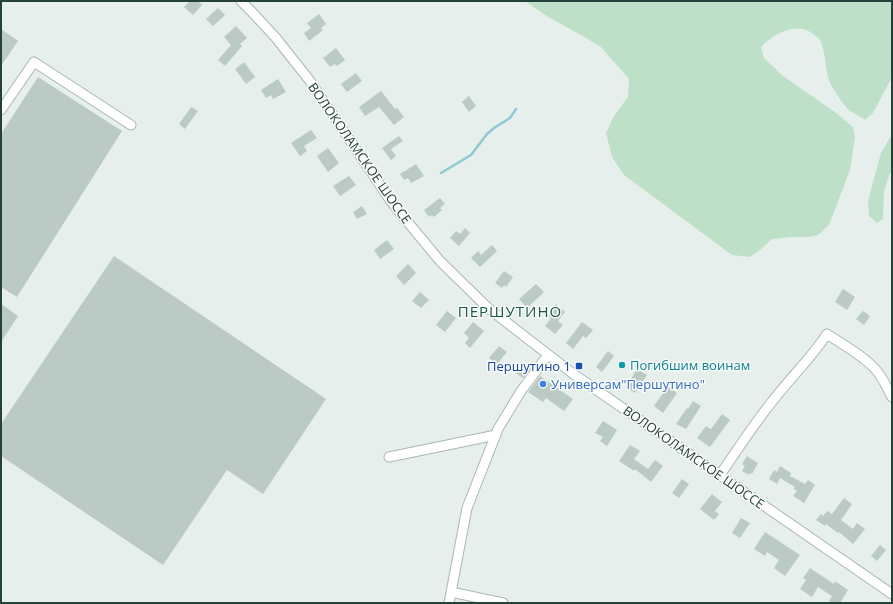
<svg xmlns="http://www.w3.org/2000/svg" width="893" height="604" font-family="'Open Sans',sans-serif">
<style>
.green{fill:#bfe0c8}
.lines{fill:none;stroke-linecap:round;stroke-linejoin:round}
.stream{stroke:#8ec9d4;stroke-width:2.5}
.building{fill:#bbcac4}
.minor-casing{stroke:#a8b8b2;stroke-width:11}
.minor{stroke:#fff;stroke-width:9}
.culture-dot{fill:#0f9aa8;stroke:#f7fbf9;stroke-width:1.5}
.transit-dot{fill:#1a4fb4;stroke:#f7fbf9;stroke-width:1.5}
.shop-dot{fill:#3f7fe0;stroke:#f7fbf9;stroke-width:1.5}
.labels{text-anchor:middle;stroke-width:3;stroke-linejoin:round;paint-order:stroke}
.street-label{font-size:13px;fill:#24423a;stroke:#f7fbf9}
.culture-label{font-size:13px;fill:#0d838f;stroke:#f7fbf9;text-anchor:start}
.transit-label{font-size:13px;fill:#164399;stroke:#f7fbf9;text-anchor:end}
.shop-label{font-size:13px;fill:#366cbe;stroke:#f7fbf9;text-anchor:start}
.quarter-label{font-size:15px;letter-spacing:1px;fill:#1f5548;stroke:#f7fbf9}
</style>
<rect width="100%" height="100%" fill="#e6efeb"/>
<path class="green" d="M525,1H892V77L873,113L865,120C860,116 852,113 847,108C841,102 836,92 831,85C824,71 827,54 820,40C818,37 815,36 813,34C797,21 773,34 761,47L764,58L783,76L835,112L853,127L855,138L850,170L829,225L818,235L809,237H790L772,239L761,249L750,257L732,255L624,175L612,157L606,133L614,116L628,97L629,79L600,46L545,15Z
M892,134V172L890,173L884,191L883,219L877,223L869,216L868,202L873,182L881,153Z"/>
<g class="lines">
<path class="stream" d="M441,173L471,155L487,134L494,128L510,118L516,109"/>
</g>
<path class="building" d="M190,1H198L202,5L193,15L184,7Z
M218,8L225,15L213,26L206,19Z
M319,14L326,24L321,28L323,30L309,41L304,33L311,28L307,23Z
M236,26L247,38L240,44L242,46L225,66L218,60L231,45L224,37Z
M1,29L18,41L1,66Z
M336,48L345,60L337,66L335,64L330,67L323,58Z
M244,62L255,77L246,84L235,69Z
M356,73L362,81L347,92L341,84Z
M38,77L122,131L17,297L1,287V134Z
M278,79L286,92L273,99L271,95L266,98L261,90Z
M381,91L395,109L397,108L404,117L394,125L379,107L365,116L359,107Z
M469,96L476,106L469,112L462,102Z
M191,107L198,111L185,129L179,124Z
M311,130L317,138L304,146L307,151L300,156L291,143Z
M399,136L403,141L391,149L396,156L391,160L382,148Z
M328,148L339,163L328,172L317,156Z
M416,164L424,176L411,183L408,178L404,180L400,174Z
M349,176L356,185L340,196L333,186Z
M440,198L445,204L440,208L442,210L434,217L432,215L429,217L424,210Z
M362,206L367,214L357,219L353,212Z
M465,228L470,233L459,246L450,238L456,231L460,234Z
M387,240L394,249L380,259L374,250Z
M492,245L497,251L480,267L471,258L478,251L481,255Z
M114,256L326,399L263,494L227,470L163,565L1,456V424Z
M408,264L416,273L404,285L396,276Z
M504,271L513,277L506,287L504,285L502,288L495,283Z
M536,284L544,292L527,308L519,299Z
M843,289L855,297L847,310L835,302Z
M420,292L429,300L421,308L412,301Z
M1,304L18,316L1,342Z
M556,304L565,312L558,321L563,325L555,334L545,326L551,318L547,316Z
M447,311L456,318L445,332L436,325Z
M863,311L870,316L864,325L856,319Z
M473,322L484,331L470,348L465,343L469,338L464,333Z
M582,322L593,330L586,338L583,336L573,349L566,343Z
M499,346L507,352L497,364L489,358Z
M608,351L614,356L602,372L596,367Z
M524,363L531,368L523,378L516,373Z
M637,369L647,375L635,393L626,387Z
M540,376L573,399L564,411L546,398L543,402L528,392Z
M668,386L677,393L663,413L654,406Z
M693,401L701,406L686,429L676,424L687,408L688,409Z
M722,414L730,420L710,447L697,438L706,426L711,429Z
M603,421L617,430L607,446L600,441L603,437L595,433Z
M630,445L640,451L634,459L648,469L655,460L663,466L651,482L635,469L634,471L619,461Z
M747,456L758,463L752,474L750,473L749,475L742,471L745,466L742,464Z
M780,466L791,473L790,476L805,484L808,480L815,485L804,503L793,496L797,491L794,489L795,487L780,478L777,484L769,479L774,470L777,472Z
M682,479L689,484L679,498L672,493Z
M712,494L722,502L715,511L719,514L714,520L700,509Z
M844,498L852,504L841,520L853,529L857,523L865,529L853,544L839,532L838,533L826,524L825,526L816,520L821,514L823,516L827,511L832,514Z
M741,518L750,523L740,538L732,533Z
M765,532L800,555L785,576L774,568L779,560L767,552L765,556L754,549Z
M880,545L886,550L877,561L871,556Z
M810,568L834,584L835,581L848,590L840,603H833L829,601L832,596L818,587L812,597L800,589L806,580L803,578Z"/>
<g class="lines">
<g class="minor-casing">
<path id="minor" d="M241,1L251,11L276,38L310,81L390,200L406,220L440,261L488,308L572,373L892,594
M1,110L34,62L131,125
M389,457L496,435
M720,475C738,449 755,422 775,398C792,376 812,357 827,334C843,345 863,355 876,370C883,378 887,388 892,397
M451,592L503,603
M449,603L467,508L498,429L521,391L548,355"/>
</g>
<use href="#minor" class="minor"/>
</g>
<circle class="culture-dot" cx="622" cy="365" r="4"/>
<rect class="transit-dot" x="575" y="362" width="8" height="8" rx="2"/>
<circle class="shop-dot" cx="543" cy="384" r="4"/>
<g class="labels">
<g class="street-label">
<text transform="translate(360 153) rotate(55)" y="5">ВОЛОКОЛАМСКОЕ ШОССЕ</text>
<text transform="translate(694 457) rotate(35)" y="5">ВОЛОКОЛАМСКОЕ ШОССЕ</text>
</g>
<g class="culture-label">
<text x="630" y="370">Погибшим воинам</text>
</g>
<g class="transit-label">
<text x="571" y="371">Першутино 1</text>
</g>
<g class="shop-label">
<text x="551" y="389">Универсам"Першутино"</text>
</g>
<g class="quarter-label">
<text x="510" y="317">ПЕРШУТИНО</text>
</g>
</g>
<rect width="893" height="604" fill="none" stroke="#24423a" stroke-width="4"/>
</svg>
